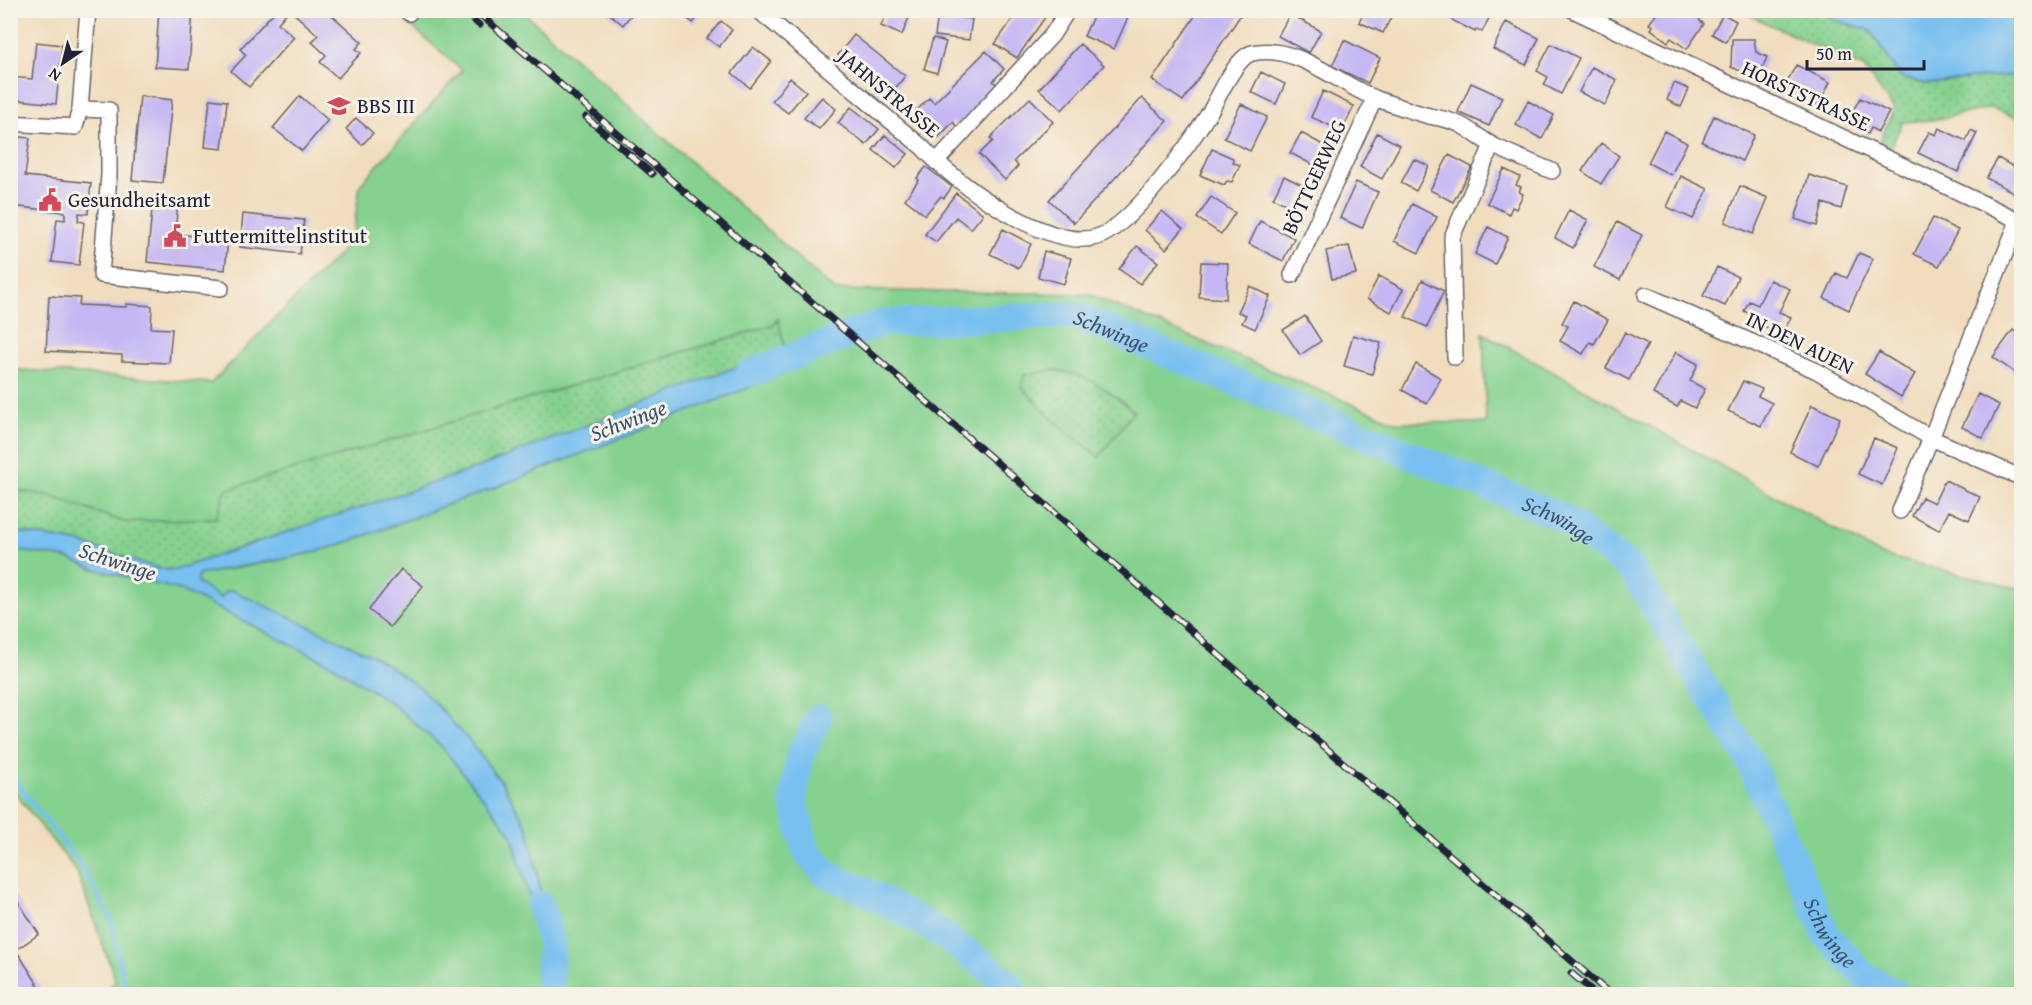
<svg xmlns="http://www.w3.org/2000/svg" width="2032" height="1005" font-family="'Gentium Book Plus',serif">
<style>
.green{fill:#85d18f;stroke:#547a65;stroke-width:1.5}
.park{fill:url(#park-dots);stroke:#547a65;stroke-width:1.5}
.water{fill:#78c0f0;stroke:#4d7196;stroke-width:1.5}
.lines{fill:none;stroke-linecap:round;stroke-linejoin:round}
.stream{stroke:#78c0f0;stroke-width:4.5}
.river{stroke:#78c0f0;stroke-width:28}
.building{fill:#c4b7f4}
.street-casing{stroke:#6a6368;stroke-width:18}
.street{stroke:#fff;stroke-width:15}
.rail-casing{stroke:#22223b;stroke-width:7}
.rail{stroke:#f7f3e8;stroke-width:4.5;stroke-dasharray:14;stroke-linecap:butt}
.labels{text-anchor:middle;stroke-width:6;stroke-linejoin:round;paint-order:stroke}
.street-label{font-size:21px;fill:#22223b;stroke:#f7f3e8}
.poi-label{font-size:21px;fill:#22223b;stroke:#f7f3e8;text-anchor:start}
.water-label{font-size:22px;font-style:italic;fill:#3c5171;stroke:#f7f3e8}
</style>
<defs>
<pattern id="park-dots" width="8" height="8" patternUnits="userSpaceOnUse" patternTransform="scale(1.5)"><rect width="8" height="8" fill="#85d18f"/><path d="M2 2h.1M6 6h.1" fill="none" stroke="#73b37c" stroke-width="1.8" stroke-linecap="round"/></pattern>
</defs>
<rect width="100%" height="100%" fill="#f7f3e8"/>
<filter id="ink" filterUnits="userSpaceOnUse"><feTurbulence type="fractalNoise" baseFrequency=".0167" numOctaves="2"/><feDisplacementMap in="SourceGraphic" scale="12" xChannelSelector="R" yChannelSelector="G"/><feConvolveMatrix kernelMatrix="1 2 1 2 8 2 1 2 1" color-interpolation-filters="sRGB"/></filter>
<filter id="wash" filterUnits="userSpaceOnUse"><feTurbulence type="fractalNoise" baseFrequency=".008" numOctaves="4" result="noise"/><feDisplacementMap in="SourceGraphic" scale="24" xChannelSelector="R" yChannelSelector="G"/><feGaussianBlur stdDeviation="1.35" result="paint"/><feColorMatrix in="noise" values="0 0 0 0 0 0 0 0 0 0 0 0 0 0 0 0 0 1.4 0 .05"/><feComposite in="paint" operator="in"/></filter>
<g filter="url(#wash)">
<rect width="100%" height="100%" fill="#f1ddbd"/>
<path class="green" d="M411,11H522L834,290L1088,294L1396,422L1486,423L1483,333L1881,555L2021,589V994H549L551,942L528,828L502,783L467,738L421,688L226,592L222,598L205,590L197,583L198,575C240,567 284,561 325,549C378,533 428,510 481,493L798,368L787,358L777,320L773,325L226,490L217,518L124,522L47,495L11,490L10,369L211,383L352,241L360,185L462,70L404,20Z
M10,549L67,558L94,569L181,590L332,665L390,702L441,746L511,833L542,940L545,994H97L116,982L77,872L11,788Z"/>
<path class="park" d="M1740,11H1822L1834,20L1870,30L1901,77L1925,84L1972,78L2021,75V119L1991,108L1933,120L1903,122L1889,151L1878,145L1894,109L1864,68Z
M778,319L785,348L477,468L175,570L160,569L77,542L11,531L10,490L47,495L124,522L216,518L226,490L773,325Z
M1053,370C1090,374 1105,389 1134,411L1099,457L1053,420L1022,387L1024,375Z"/>
<path class="water" d="M1822,11H2021V75L1972,78L1926,84L1901,77L1870,30L1834,20Z
M785,348L788,358L799,368L481,493C428,510 378,533 325,549C284,561 240,565 198,575L197,583L221,598L225,592L232,590L375,657L421,688L467,738L502,783L528,828L551,942L549,994H545L542,940L511,833L441,746L390,702L332,665L181,590L94,569L67,558L11,549V531L77,542L160,569L175,570L477,468Z"/>
<g class="lines">
<path class="stream" d="M10,774L82,867L111,920L126,994"/>
<g class="river">
<path id="s1" d="M750,373L880,323L1074,315L1563,518L1631,568L1749,760L1827,936L1863,975L1896,994"/>
<path d="M818,718L799,759L793,800L806,851L826,874L869,893L937,931L1002,978L1016,994"/>
<path d="M540,905L551,942L549,994"/>
</g>
</g>
<g id="blocks">
<path class="building" d="M159,10H193L189,69L155,67Z
M276,10H289L278,23L294,37L249,87L231,71L246,55L240,49Z
M290,10H326L362,42L356,49L361,53L338,78L320,62L326,55L312,42L318,35Z
M605,10H635L623,25Z
M677,10H703L693,23Z
M888,10H912L902,35L881,26Z
M1019,10H1050L1017,58L995,44Z
M1096,10H1131L1114,49L1084,36Z
M1199,10H1244L1183,101L1152,80Z
M1364,10L1394,11L1383,33L1359,22Z
M1454,10H1485L1483,15L1489,18L1482,32L1476,29L1475,32L1450,19Z
M1659,10H1697L1700,21L1704,24L1687,49L1671,38L1668,42L1651,29L1653,26L1649,24Z
M938,14L972,19L969,40L935,36Z
M1290,14L1321,31L1309,53L1278,36Z
M1723,14L1736,21L1726,42L1712,34Z
M721,21L732,30L719,47L707,38Z
M1506,22L1539,38L1526,65L1493,49Z
M854,35L905,76L889,96L838,55Z
M933,38L946,42L937,73L924,69Z
M1732,39H1754L1756,52L1767,57L1758,78L1731,67Z
M1344,40L1380,58L1368,83L1332,66Z
M36,42L62,45L56,104L10,99V77L32,79Z
M1080,44L1104,65L1062,110L1039,89Z
M1551,44L1579,58L1561,94L1544,85L1548,77L1537,71Z
M753,47L771,61L750,88L732,73Z
M986,51L1004,69L993,81L998,86L957,127L953,122L938,138L914,113L929,98L934,103Z
M1796,65L1830,82L1819,105L1784,88Z
M1592,67L1617,80L1605,105L1579,92Z
M1261,72L1285,84L1276,104L1251,92Z
M790,78L806,91L788,113L772,101Z
M1471,83L1502,97L1489,126L1458,112Z
M1674,83L1689,89L1681,107L1667,100Z
M1323,91L1354,106L1342,131L1311,117Z
M140,96L172,100L163,183L132,180Z
M300,96L328,120L302,151L273,128Z
M822,97L836,109L819,129L804,118Z
M1030,98L1053,122L1014,161L1018,166L1005,180L979,154L993,141L990,138Z
M1142,98L1167,121L1074,223L1049,200Z
M1860,98L1889,112L1878,132L1871,128L1868,134L1858,129L1861,124L1849,118Z
M210,99L227,101L222,149L205,147Z
M1528,101L1554,115L1542,139L1516,125Z
M1241,104L1267,117L1250,151L1224,138Z
M851,107L879,129L866,145L838,123Z
M1714,116L1754,135L1742,161L1702,142Z
M356,118L373,133L362,145L346,129Z
M1939,128L1966,141L1971,130L1977,133L1958,172L1918,153L1929,132L1936,135Z
M1664,131L1687,143L1671,175L1648,163Z
M1301,133L1327,147L1317,167L1290,153Z
M1377,133L1400,145L1382,179L1360,167Z
M885,135L908,154L896,168L873,150Z
M10,136L30,138L25,176L91,183L88,214L79,213L78,221L84,222L79,265L52,262L57,219L65,220V212L10,206L13,175H15L16,162H10Z
M1601,143L1619,156L1601,184L1582,171Z
M1212,149L1233,158V163L1240,165L1232,182L1227,181L1224,185L1200,175Z
M2022,151V188L2017,194L1986,178L1998,158L2012,166Z
M1449,155L1472,167L1453,202L1430,190Z
M1414,159L1429,166L1416,191L1401,183Z
M926,167L952,187L944,198L941,196L925,215L905,199L919,180L917,178Z
M1504,169L1520,177L1516,185L1521,187L1519,192L1523,194L1516,209L1512,207L1509,214L1487,203Z
M1809,175L1847,187L1841,209L1823,203L1817,226L1795,219Z
M1284,176L1306,187L1295,209L1273,198Z
M1681,176L1708,189L1693,219L1667,207Z
M1356,182L1378,192L1362,228L1340,218Z
M1740,186L1768,198L1753,234L1725,222Z
M956,193L983,214L971,229L956,217L936,242L925,234Z
M1211,197L1235,213L1221,234L1197,218Z
M153,199L178,202L175,234L228,239L225,270L147,262Z
M1412,204L1437,217L1419,253L1394,241Z
M1569,210L1588,220L1573,248L1555,238Z
M1162,211L1183,229L1166,249L1145,230Z
M243,214L304,220L300,254L240,247Z
M1933,218L1958,230L1939,266L1914,254Z
M1260,221L1294,238L1283,261L1249,244Z
M1617,222L1642,235L1620,280L1594,267Z
M1488,227L1508,237L1495,264L1475,254Z
M1003,229L1031,244L1019,268L990,254Z
M1137,246L1158,262L1140,284L1119,269Z
M1349,246L1356,274L1332,279L1326,251Z
M1044,251L1071,258L1064,284L1038,277Z
M1859,253L1873,259L1849,310L1824,298L1836,273L1847,278Z
M1201,262L1228,263L1226,299L1199,297Z
M1717,267L1738,277L1725,306L1703,296Z
M1379,276L1403,289L1391,312L1367,299Z
M1422,280L1444,291L1427,327L1405,317Z
M1770,280L1790,289L1779,312L1791,317L1782,335L1750,320L1752,315L1744,311L1749,301L1758,305Z
M1250,286L1270,296L1255,329L1242,323L1246,315L1238,312Z
M49,296L80,298L79,305L126,307V304L152,306L151,328L172,329L169,363L122,361V355L46,351Z
M1574,301L1608,320L1594,344L1590,342L1583,354L1560,341L1568,326L1562,323Z
M1305,316L1321,341L1300,355L1283,330Z
M2013,330L2022,336V378L1993,357Z
M1625,332L1648,344L1629,380L1606,368Z
M1353,335L1381,343L1372,374L1344,366Z
M1676,352L1698,364L1690,381L1705,389L1695,408L1681,401L1677,407L1653,394Z
M1879,352L1915,374L1901,397L1865,374Z
M1416,364L1441,378L1427,404L1402,390Z
M1743,381L1762,389L1758,396L1772,403L1761,426L1728,411Z
M1978,394L1999,405L1983,438L1962,427Z
M1812,405L1840,418L1818,466L1790,452Z
M1874,438L1898,448L1882,485L1858,474Z
M1945,480L1980,497L1969,520L1949,511L1939,530L1912,516L1922,497L1934,503Z
M401,569L423,586L390,627L369,610Z
M10,889L39,934L16,950L44,994H10Z"/>
</g>
</g>
<g filter="url(#ink)">
<use href="#blocks" fill-opacity="0" stroke="#6a6368" stroke-width="1.5"/>
<g class="lines">
<g class="street-casing">
<path id="street" d="M88,10L80,109L109,110V175L101,275L221,288
M407,10L409,13
M758,10L922,147C953,181 1048,252 1097,237C1131,227 1192,141 1211,110C1219,96 1236,57 1252,53C1296,43 1338,84 1377,99C1394,105 1411,111 1429,116C1439,118 1450,120 1459,124C1471,130 1482,140 1494,146C1513,155 1533,163 1552,171
M1573,10L2022,222
M10,123L75,127L80,109
M936,162L1052,35L1068,10
M1292,275L1375,98
M1646,295L1817,371L1931,438L2022,478
M1455,357L1452,237L1492,145
M1900,511L1931,438L2018,221"/>
</g>
<use href="#street" class="street"/>
<g class="rail-casing">
<path id="rail" d="M463,10L479,25
M475,10L1610,994
M586,117L652,174
M1571,973L1596,994"/>
</g>
<use href="#rail" class="rail"/>
</g>
</g>
<defs>
<g id="school-bare" transform="scale(1.8)"><path d="M0-5L7-2L0 1L-7-2ZM-4 1L0 2.5L4 1V4Q0 6-4 4Z" fill="#d1495b" stroke="#f7f3e8" stroke-width="2.5" paint-order="stroke"/></g>
<g id="civic-bare" transform="scale(1.8)"><path d="M-.6-6.5H3V-4.5H.6V-3L4-1V1h2V6H-6V1h2V-1L-.6-3ZM-1.2 2.5V6h2.4V2.5Z" fill="#d1495b" stroke="#f7f3e8" stroke-width="2.5" paint-order="stroke"/></g>
</defs>
<g fill-rule="evenodd">
<use href="#school-bare" x="339" y="106"/>
<use href="#civic-bare" x="50" y="200"/>
<use href="#civic-bare" x="175" y="236"/>
</g>
<g class="labels">
<g class="street-label">
<text transform="translate(889 93) rotate(40)" y="7">JAHNSTRASSE</text>
<text transform="translate(1806 96) rotate(25)" y="7">HORSTSTRASSE</text>
<text transform="translate(1314 177) rotate(-65)" y="7">BÖTTGERWEG</text>
<text transform="translate(1800 343) rotate(26)" y="7">IN DEN AUEN</text>
</g>
<g class="poi-label">
<text x="357" y="113">BBS III</text>
<text x="68" y="207">Gesundheitsamt</text>
<text x="193" y="243">Futtermittelinstitut</text>
</g>
<g class="water-label">
<text dy="8" stroke="none"><textPath href="#s1" startOffset="374">Schwinge</textPath></text>
<text transform="translate(628 420) rotate(-21)" y="8">Schwinge</text>
<text dy="8" stroke="none"><textPath href="#s1" startOffset="860">Schwinge</textPath></text>
<text transform="translate(118 561) rotate(18)" y="8">Schwinge</text>
<text dy="8" stroke="none"><textPath href="#s1" startOffset="1364">Schwinge</textPath></text>
</g>
</g>
<rect width="2032" height="1005" fill="none" stroke="#f7f3e8" stroke-width="36"/>
<g transform="translate(63 63) rotate(215)" stroke="#f7f3e8" stroke-width="4.5" paint-order="stroke">
<path d="M0-4.5L10 22L0 15L-10 22Z" fill="#22223b"/>
<text y="-9" font-size="16" font-weight="bold" text-anchor="middle" fill="#22223b">N</text>
</g>
<path d="M1807 60v9h117v-9" fill="none" stroke="#22223b" stroke-width="3"/>
<text x="1816" y="60" font-size="18" fill="#22223b" stroke="#f7f3e8" stroke-width="4.5" paint-order="stroke">50 m</text>
</svg>
